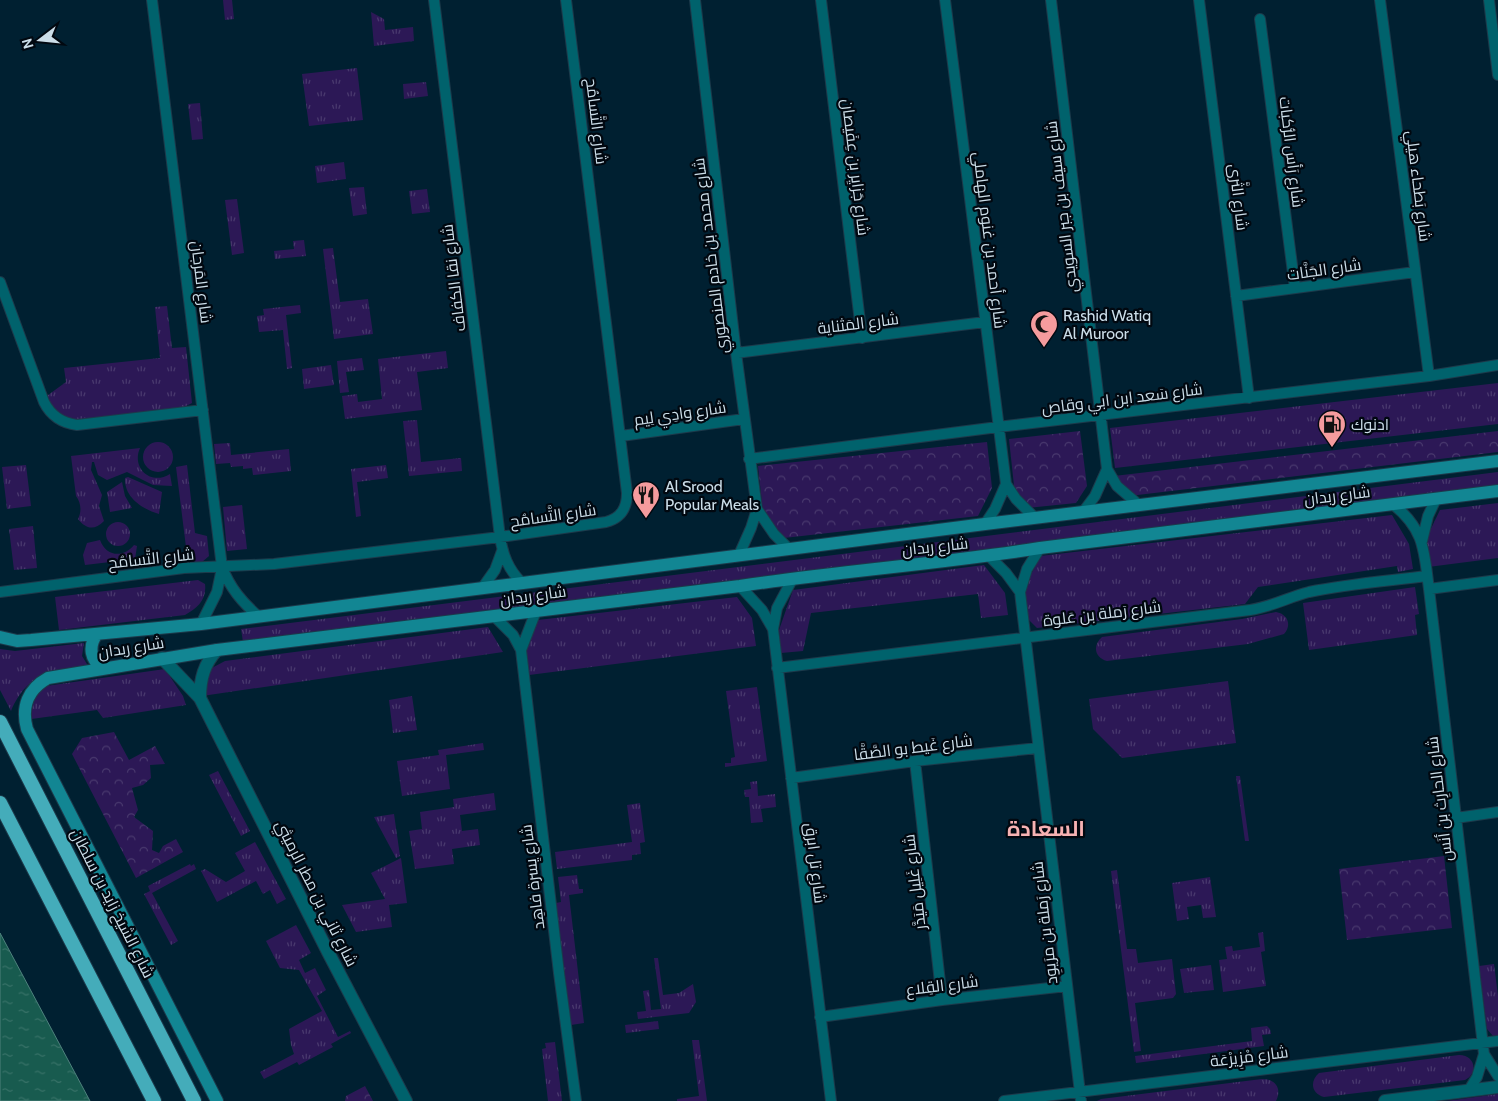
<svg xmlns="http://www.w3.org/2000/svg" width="1498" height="1101" font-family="Cabin,Cairo,sans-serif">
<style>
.grass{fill:url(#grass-tufts)}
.forest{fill:url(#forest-crowns)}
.water{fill:url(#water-ripples);stroke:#4e827d}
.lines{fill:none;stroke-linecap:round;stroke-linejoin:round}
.minor-casing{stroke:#1c3a4b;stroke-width:12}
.tertiary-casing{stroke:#1c3a4b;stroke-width:14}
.secondary-casing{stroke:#1c3a4b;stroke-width:14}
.trunk-casing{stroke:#1c3a4b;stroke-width:16}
.minor{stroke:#00626c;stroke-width:10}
.tertiary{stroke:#00626c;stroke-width:12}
.secondary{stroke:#128693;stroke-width:12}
.trunk{stroke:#44acba;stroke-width:14}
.labels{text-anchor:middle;stroke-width:4.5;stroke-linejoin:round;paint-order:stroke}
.street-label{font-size:16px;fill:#cbdde8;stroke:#010810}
.poi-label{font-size:16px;fill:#cbdde8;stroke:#010810;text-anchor:start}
.district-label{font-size:21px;font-weight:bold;fill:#f6b2b3;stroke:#010810}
</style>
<defs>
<pattern id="grass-tufts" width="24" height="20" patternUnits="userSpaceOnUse" patternTransform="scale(1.25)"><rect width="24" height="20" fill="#2c1856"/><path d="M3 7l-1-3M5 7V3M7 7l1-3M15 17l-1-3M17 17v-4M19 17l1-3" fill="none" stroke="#49396e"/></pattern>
<pattern id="forest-crowns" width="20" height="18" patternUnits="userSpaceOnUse" patternTransform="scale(1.25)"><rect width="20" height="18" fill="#2c1856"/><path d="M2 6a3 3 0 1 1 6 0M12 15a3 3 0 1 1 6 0" fill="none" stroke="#49396e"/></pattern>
<pattern id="water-ripples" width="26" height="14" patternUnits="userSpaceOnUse" patternTransform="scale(1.25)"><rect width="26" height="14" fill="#185b4f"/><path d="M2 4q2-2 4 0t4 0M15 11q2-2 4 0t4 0" fill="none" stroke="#387268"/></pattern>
</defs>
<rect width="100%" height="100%" fill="#002031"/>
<path class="grass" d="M223,0H232L234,19L225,20Z
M371,12L384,19L385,30L413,27L414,41L374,46Z
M357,68L363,120L309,126L302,74Z
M426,82L428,96L404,99L403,84Z
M200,103L203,139L192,140L188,104Z
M344,162L346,179L317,183L315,166Z
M364,187L367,214L353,216L349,188Z
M427,189L430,212L412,214L409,191Z
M237,199L244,253L232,255L225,200Z
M304,240L306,256L275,259L274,251L294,249L293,241Z
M333,248L340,302L368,299L373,334L334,339L323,249Z
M300,305L301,313L286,315L292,368L287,369L283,330L259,332L257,316L264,315L263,309Z
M167,306L172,348L186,347L192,403L178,410L69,422L53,413L44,398L66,382L64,368L160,358L155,307Z
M446,351L448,368L417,372L422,410L345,419L342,396L357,394L358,402L382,399L378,359Z
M362,358L364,370L346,372L349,392L340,393L337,361Z
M331,365L334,385L304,389L302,369Z
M1498,383V424L1115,468L1110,428Z
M417,420L421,462L461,458L462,471L409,476L403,421Z
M143 457a15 15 0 1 1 30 0a15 15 0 1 1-30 0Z
M230,443L231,455L289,449L291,471L253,475L252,468L243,469V466L231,467L230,463L216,464L214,444Z
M140,448C131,468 151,486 170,474L172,486L153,485L127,472L107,480L98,475L94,462H92L91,470L102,495L99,506L104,521C94,531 86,529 78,519C82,511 81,503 76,496L71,456Z
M26,465L31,506L7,509L2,467Z
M187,465L195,533L207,536L209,556L202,562L188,563L176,467Z
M386,465L388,478L357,482L361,516L356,517L351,469Z
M1498,472V485L243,642L241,629Z
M128,477L162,492L159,514C142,509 124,497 125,478Z
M122,482L125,496L132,508L110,512L107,492Z
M1498,503V558L1428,567L1425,541L1440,510Z
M242,505L247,549L227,551L223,507Z
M1392,515L1409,544L1413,569L1398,572L1397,566L1258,587L1245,604L1037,628L1028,619L1025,587L1040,556Z
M106 534a12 12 0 1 1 24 0a12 12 0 1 1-24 0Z
M33,526L37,568L14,570L9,529Z
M100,540C106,557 124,558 134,545L137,546L135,559L85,565L83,555L87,543Z
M984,565L1005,593L1008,615L981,618L978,594L811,613L803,651L781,653L779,630L793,590Z
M198,580L205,584C207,600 197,608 185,615L59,630L55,597Z
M1415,587L1419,614L1415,615L1417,635L1309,650L1303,603Z
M737,597L752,618L756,646L529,675L525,649L538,620Z
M1276,612C1288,614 1292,625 1284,634L1248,644L1107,661C1095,658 1092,646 1102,637L1242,619Z
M488,627L503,652L202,696L210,669L225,661Z
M84,643L82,656L90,669C50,675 29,670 11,711L0,690V649L15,651Z
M165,669L183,696L186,705L103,718L97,710L24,720L26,702L46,686Z
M1228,681L1236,743L1122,758L1093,729L1089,699Z
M757,687L767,761L725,767V763H731V758L735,757L726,691Z
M412,696L417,730L393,733L389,700Z
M483,743L484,750L446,755L450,789L402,796L397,761L439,755L438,750Z
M218,771L250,831L241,836L209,775Z
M1236,776H1240L1249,841H1245Z
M757,781L758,796L775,794L776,807L761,809L763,822L751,823L749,797H745L744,790L751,789L750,782Z
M494,793L496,810L460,815L462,831L478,829L480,845L452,849L454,864L415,869L409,831L422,829L420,812L454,807L453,799Z
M640,803L645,842L640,843L641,854L632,855V860L557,869L555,852L632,842L627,805Z
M394,814L400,856L396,858L374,817Z
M255,842L286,899L277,904L270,890L263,894L256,881L217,902L201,871L205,869L226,882L245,871L235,853Z
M401,858L407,903L389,905L392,927L356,932L342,905L385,899L371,873Z
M190,864L191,866L194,864L196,869L152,893L178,941L171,945L144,894L150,891L148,886Z
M1117,870L1127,949H1136L1138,963L1172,959L1176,994L1173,998L1135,1003L1141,1051L1134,1052L1111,871Z
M577,875L579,889H583V893L569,895L584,1023L571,1025L556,903L561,902L558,877Z
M1210,877L1216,917L1203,918L1201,905L1187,907L1189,919L1177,921L1172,883Z
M296,925L311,953L299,960L305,973L315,968L326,990L317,996L338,1037L350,1031L351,1033L331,1044L333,1047L299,1065L297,1062L264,1079L260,1072L294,1054L291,1045L289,1029L322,1011L299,970L280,968L266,941Z
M1263,932L1265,951L1261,952L1266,986L1223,992L1219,960L1227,959L1225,947L1232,946L1233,951L1260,947L1258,933Z
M654,958H658L663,995L679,993L693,984L696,1002L689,1013L638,1019L637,1012L646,1011L643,991L649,990L651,1010L661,1009Z
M1494,964L1498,996V1035L1493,1036L1487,1029L1479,966Z
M1211,965L1214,990L1184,993L1180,969Z
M658,1021L659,1029L626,1033L625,1025Z
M1267,1026L1270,1029L1271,1034L1262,1035L1264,1046L1136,1063L1135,1056L1252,1041L1251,1028Z
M692,1040H699L707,1101H677V1099L699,1096Z
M555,1042L562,1101H548L542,1049L546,1048L545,1043Z
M1459,1055C1475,1055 1479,1073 1465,1080L1324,1097C1312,1094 1309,1082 1319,1073Z
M1262,1079C1276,1079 1282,1089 1276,1101H1097L1101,1099Z
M1498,1094V1101H1446Z"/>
<path class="forest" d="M1080,431L1087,486L1076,503L1027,508L1015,495L1009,439Z
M1498,431V452L1129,496L1114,476Z
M987,442L992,488L978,516L784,538L763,512L758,466Z
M114,732L129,760L155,746L165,764L150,765L151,778L143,785L132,788L138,810L134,817L153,831L152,850L159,853L163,846L176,839L183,852L136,878L72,754L82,738Z
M1444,856L1452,928L1347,940L1339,869Z
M365,1086L373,1101H345L346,1096Z"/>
<path class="water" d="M0,933L90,1101H0Z"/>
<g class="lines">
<g class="minor-casing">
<path id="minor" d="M152,0L222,567C230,588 242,602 259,617
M434,0L500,537C503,555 508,569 521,582
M695,0L736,353L757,509L751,528L739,555
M821,0L862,338
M945,0L1006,484L1016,499L1035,518
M1051,0L1107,469L1117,486L1139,505
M1199,0L1249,398
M1380,0L1429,376
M1489,0L1498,75
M1260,19L1295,288
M0,282L44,402C51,416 62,423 77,425L203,410
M1236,296L1415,272
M736,353L985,322
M621,436L744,419
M749,459L998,427L1429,376L1498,365
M1394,505C1425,530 1424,552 1429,589L1484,1054L1477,1077L1469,1090
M757,509L774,534L788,548
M1083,512L1095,496L1107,469
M985,524L995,509L1006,484
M1422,541L1428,516L1436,499
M1040,548L1027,569L1020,592L1081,1101
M989,556L1006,573L1020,592
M793,578L777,608L773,629L831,1101
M740,586L762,610L773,629
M483,587L495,570L502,551
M1429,589L1498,580
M0,592L184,568L274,564L500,537L606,522C621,518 627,508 627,493L566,0
M495,617L513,635L521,650L559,973L576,1101
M201,624L217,592L222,568
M521,650L536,611
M777,668L1250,610C1271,607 1289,597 1309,592C1348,584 1388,581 1427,576
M915,761L942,1000
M791,778L915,761L1038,748
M1456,818L1498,812
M820,1017L942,1000L1067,986
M1484,1054L1498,1076
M1004,1101L1498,1041"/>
</g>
<g class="tertiary-casing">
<path id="tertiary" d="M162,658L200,698L328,952L406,1101
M200,698C200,679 204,664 217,650
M1385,1101L1498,1087"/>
</g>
<g class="secondary-casing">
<path id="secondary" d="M97,634C88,646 90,660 103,668
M0,637L17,641L31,640L201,624L985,524L1498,461
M217,1101L27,729C21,707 28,689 48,678L217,650L740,586C839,571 940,564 1040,548L1498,491"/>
</g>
<g class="trunk-casing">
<path id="trunk" d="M0,722L194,1101
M0,803L154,1101"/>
</g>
<use href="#minor" class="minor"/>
<use href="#tertiary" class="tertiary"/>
<use href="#secondary" class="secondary"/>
<use href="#trunk" class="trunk"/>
</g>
<defs>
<g id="mosque-pin" transform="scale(1.4375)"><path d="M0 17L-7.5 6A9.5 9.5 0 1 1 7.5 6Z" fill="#f59b9d" stroke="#010810"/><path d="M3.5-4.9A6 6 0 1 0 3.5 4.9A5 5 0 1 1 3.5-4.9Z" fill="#111"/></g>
<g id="fuel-pin" transform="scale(1.4375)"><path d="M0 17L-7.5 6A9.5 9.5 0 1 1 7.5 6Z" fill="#f59b9d" stroke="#010810"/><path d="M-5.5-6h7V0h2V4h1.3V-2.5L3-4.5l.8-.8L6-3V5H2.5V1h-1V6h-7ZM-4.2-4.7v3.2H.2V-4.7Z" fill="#111"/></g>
<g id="restaurant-pin" transform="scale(1.4375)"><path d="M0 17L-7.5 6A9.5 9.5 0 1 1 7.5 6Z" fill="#f59b9d" stroke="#010810"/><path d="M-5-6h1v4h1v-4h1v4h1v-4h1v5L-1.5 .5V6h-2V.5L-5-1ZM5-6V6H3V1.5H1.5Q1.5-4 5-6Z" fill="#111"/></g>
</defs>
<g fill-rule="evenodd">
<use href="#mosque-pin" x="1044" y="324"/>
<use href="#fuel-pin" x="1332" y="424"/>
<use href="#restaurant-pin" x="646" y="495"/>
</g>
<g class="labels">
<g class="street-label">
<text transform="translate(597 121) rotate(83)" y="6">شارع التَّسامُح</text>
<text transform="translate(1292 152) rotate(83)" y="6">شارع رَأس الرُّكبات</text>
<text transform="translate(856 167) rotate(83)" y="6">شارع جَزايِر بن عِفَيصان</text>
<text transform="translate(1419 186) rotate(83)" y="6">شارع بَطحاء هيلي</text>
<text transform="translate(1239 197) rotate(83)" y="6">شارع الثَّرى</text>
<text transform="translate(1061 207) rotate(-97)" y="6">شارع سيف بن جبر السويدي</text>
<text transform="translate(990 240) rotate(83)" y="6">شارع أحمد بن غنوم الهاملي</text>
<text transform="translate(710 256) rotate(-97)" y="6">شارع محمد بن خادم المنصوري</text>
<text transform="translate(1324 269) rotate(-8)" y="6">شارع الجَنَّات</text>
<text transform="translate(453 278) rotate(-97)" y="6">شارع نقا الكفاف</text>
<text transform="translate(202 282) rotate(83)" y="6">شارع المَرجان</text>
<text transform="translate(858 323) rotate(-7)" y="6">شارع المَثناية</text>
<text transform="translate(1122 398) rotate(-7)" y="6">شارع سَعد ابن ابي وقاص</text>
<text transform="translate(680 413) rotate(-8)" y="6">شارع وادِي لِيم</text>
<text transform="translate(1337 495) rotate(-7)" y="6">شارع ربدان</text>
<text transform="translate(553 515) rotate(-8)" y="6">شارع التَّسامُح</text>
<text transform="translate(935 546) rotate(-6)" y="6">شارع ربدان</text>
<text transform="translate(151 558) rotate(-6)" y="6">شارع التَّسامُح</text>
<text transform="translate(533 595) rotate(-8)" y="6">شارع ربدان</text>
<text transform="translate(1102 613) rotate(-7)" y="6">شارع رَملة بن عَلوة</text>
<text transform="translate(131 647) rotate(-9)" y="6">شارع ربدان</text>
<text transform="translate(913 747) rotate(-7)" y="6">شارع غَيط بو الصَّقَّا</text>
<text transform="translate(1439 799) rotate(-97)" y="6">شارع الحارِث بن أنَس</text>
<text transform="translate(816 863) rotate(83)" y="6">شارع تل ابرق</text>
<text transform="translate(532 877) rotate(-97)" y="6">شارع يِسرة فاهِد</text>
<text transform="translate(914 882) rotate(-97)" y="6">شارع غَلِيل مَيَدَّر</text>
<text transform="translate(317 893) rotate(63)" y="6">شارع ثاني بن مطر الرميثي</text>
<text transform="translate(113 903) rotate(63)" y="6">شارع الشيخ زايد بن سلطان</text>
<text transform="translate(1044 923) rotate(-97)" y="6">شارع رَملة بن مرَيوِد</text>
<text transform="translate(942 985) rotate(-7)" y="6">شارع القِلاع</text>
<text transform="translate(1249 1056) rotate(-7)" y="6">شارع مْزِيرْعَة</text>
</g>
<g class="poi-label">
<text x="1063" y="321">Rashid Watiq<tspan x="1063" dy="18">Al Muroor</tspan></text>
<text x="1351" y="430">ادنوك</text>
<text x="665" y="492">Al Srood<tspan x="665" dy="18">Popular Meals</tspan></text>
</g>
<g class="district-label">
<text x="1046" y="836">السعادة</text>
</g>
</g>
<g transform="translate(40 40) rotate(254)" stroke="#010810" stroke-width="4" paint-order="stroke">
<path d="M0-4L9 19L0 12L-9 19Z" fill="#cbdde8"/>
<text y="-8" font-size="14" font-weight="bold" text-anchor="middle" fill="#cbdde8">N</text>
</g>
</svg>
